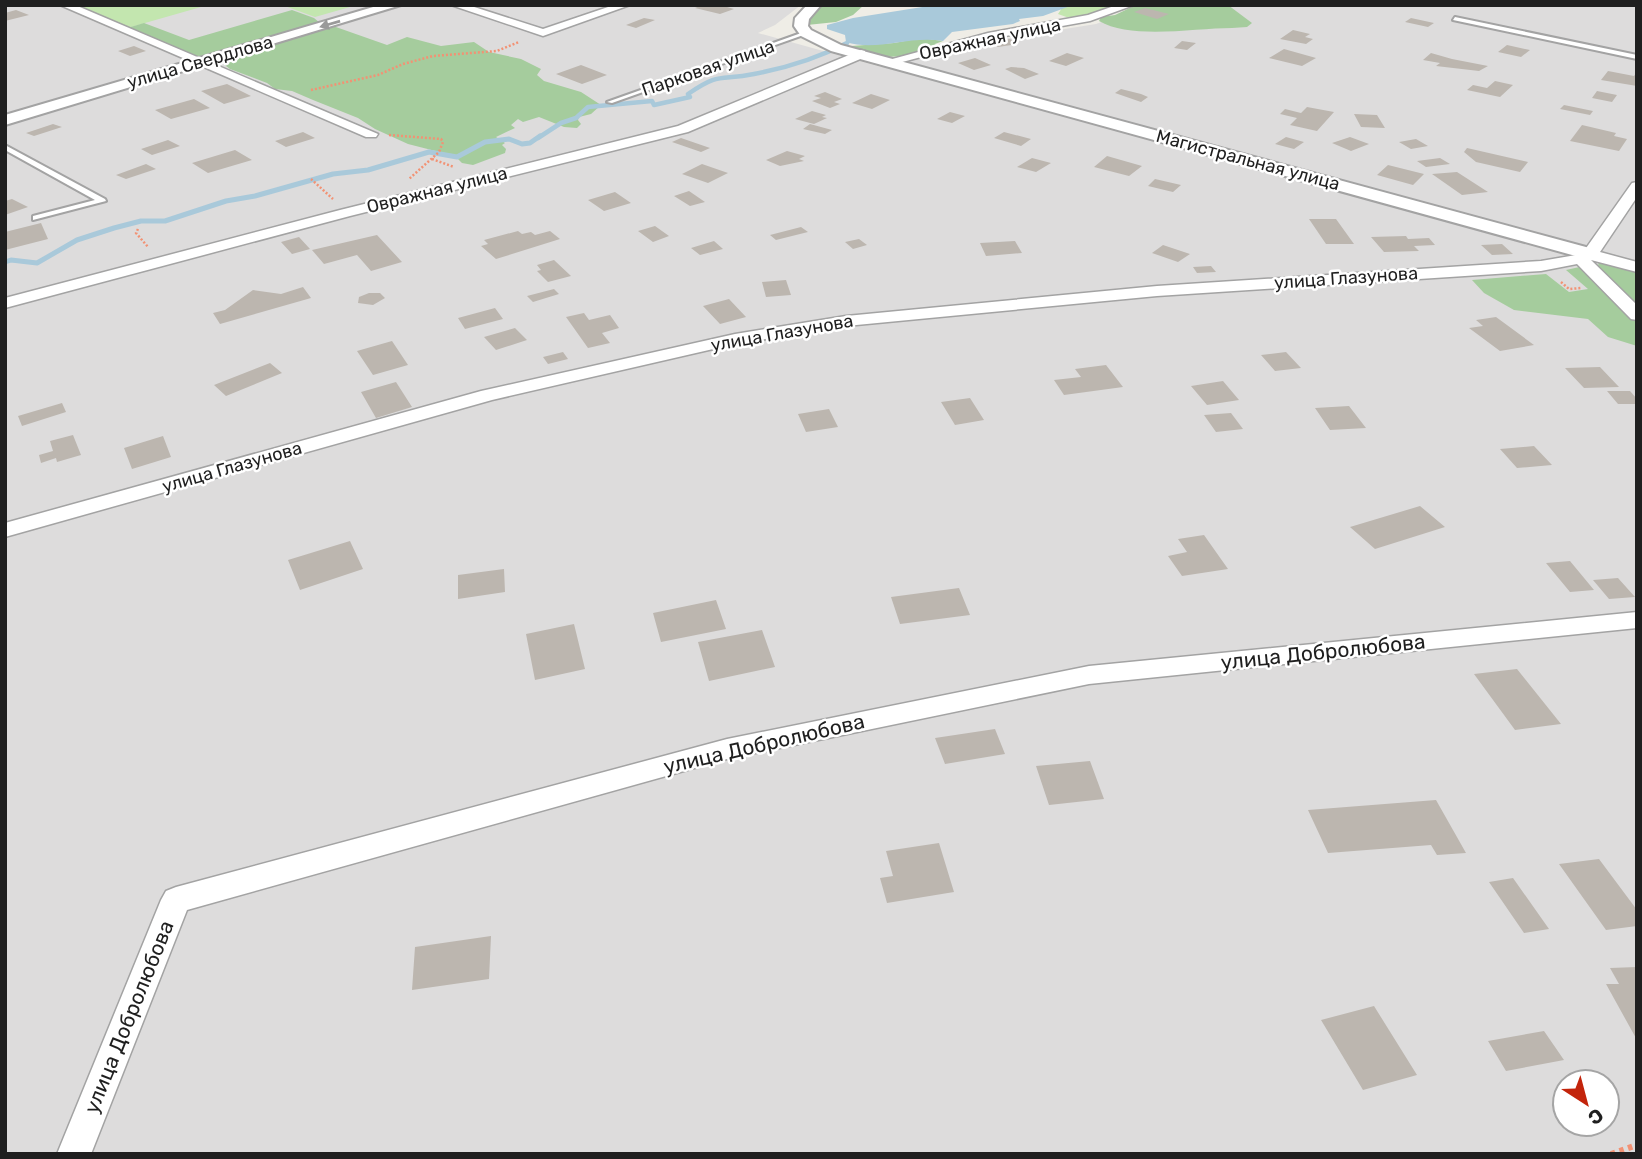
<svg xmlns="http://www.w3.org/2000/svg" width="1642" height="1159" font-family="Rubik,sans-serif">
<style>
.residential{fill:#dddcdc;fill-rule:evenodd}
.grass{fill:#c3e6af}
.forest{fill:#a5cc9d}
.water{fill:#a9c9da}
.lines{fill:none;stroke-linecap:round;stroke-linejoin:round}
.stream-far1{stroke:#a9c9da;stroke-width:4.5}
.stream{stroke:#a9c9da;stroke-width:5}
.building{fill:#bcb6af}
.service-casing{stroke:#a3a3a3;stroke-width:4}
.minor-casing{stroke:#a3a3a3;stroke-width:3}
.tertiary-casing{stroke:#a3a3a3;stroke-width:4}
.path-far1{stroke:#f29274;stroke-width:2.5;stroke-dasharray:2 2;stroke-linecap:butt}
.path{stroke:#f29274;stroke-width:6;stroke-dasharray:4.5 4.5;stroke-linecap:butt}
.service{fill:#fff;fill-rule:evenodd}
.minor{fill:#fff;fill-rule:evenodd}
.tertiary{fill:#fff;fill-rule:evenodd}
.oneway{fill:#9a9a9a}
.labels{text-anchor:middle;stroke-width:5;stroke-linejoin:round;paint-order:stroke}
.far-street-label{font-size:18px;fill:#1f1f1f;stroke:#fff}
.street-label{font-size:21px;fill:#1f1f1f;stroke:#fff}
</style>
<rect width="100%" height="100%" fill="#efede6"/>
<path class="residential" d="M5,5H801L775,25L758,33L881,67L984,42L1096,24L1147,5H1637V1154H5ZM1565,1082H1607V1124H1565Z"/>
<path class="grass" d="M70,5H208L124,29Z
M282,5H357L315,17Z
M1073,5H1121L1072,19L1058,14L1062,8Z"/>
<path class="forest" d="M823,5H864L853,15L836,22L807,25L808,17Z
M1136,5H1228L1252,23L1247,27L1232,28C1195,28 1131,40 1099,21L1101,17L1115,15Z
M292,10L314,18L320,23L199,59L124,29L144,23L189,40Z
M333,26L387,45L407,37L441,46L474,42L489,52L521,59L541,69L537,75L544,81L581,92L601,105L591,114L579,117L578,120L581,124L577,128L564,127L539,117L523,122L518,119L511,125L515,128L496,137L505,143L502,145L506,149L505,153L473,165L462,163L455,156L408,144L375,129L358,118L313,100L292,91L275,89L267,83L230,69L218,60Z
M921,38L943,41L935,44L938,48C905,57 883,63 851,46L894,43Z
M1599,260L1637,271V306L1598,267Z
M1584,266L1637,318V346L1608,337L1588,319L1514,310L1484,293L1472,280L1546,274L1569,292L1588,289L1566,270Z"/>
<path class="water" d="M935,5H1073L1043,16L1019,19L1020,21L1013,24L952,32L943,41C910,35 876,52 846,42L845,35L827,29V25L853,18Z"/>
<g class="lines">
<path class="stream-far1" d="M538,138L561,123L576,118L588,107L652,101L654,105L690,97L688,94C721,71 720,81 754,74C786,68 818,58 847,43"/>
<path class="stream" d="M5,262L11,260L37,263L77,240L114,228L141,221H165L226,201L255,196L333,174L368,170L429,152L457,157L485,142L509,139L522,144L530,143L540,136"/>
</g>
<path class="building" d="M702,5H720L734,9L720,14L695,8Z
M1145,8L1169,14L1157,19L1134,12Z
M16,10L29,15L5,21V13Z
M644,18L655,20L636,28L626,25Z
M1411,18L1434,23L1428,27L1405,22Z
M1293,30L1310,34L1305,37L1313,39L1306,44L1280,39Z
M1010,39L1018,44L998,47L991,42Z
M1182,41L1196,43L1187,50L1174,48Z
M1507,45L1530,50L1521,57L1498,52Z
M134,46L146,51L130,56L118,51Z
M1284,49L1316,58L1302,66L1269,58Z
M1067,53L1084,58L1066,66L1049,61Z
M1431,53L1452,59L1488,66L1479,71L1436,66L1440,63L1423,60Z
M975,58L991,65L974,70L958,63Z
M581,65L607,75L582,84L556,74Z
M1011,67L1024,68L1039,74L1025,79L1005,69Z
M1608,71L1634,76L1637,72V86L1601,80Z
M1495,81L1513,85L1500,97L1467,90L1473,85L1487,88Z
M227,84L251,96L224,104L201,91Z
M1121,89L1141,94L1148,97L1141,102L1115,93Z
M1597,91L1617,95L1612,102L1592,98Z
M825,92L842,99L834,102L840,104L830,108L812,101L821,98L814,96Z
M871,94L890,100L872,109L852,103Z
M194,99L210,108L171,119L155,110Z
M1564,105L1593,111L1590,115L1560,109Z
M1307,107L1334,112L1317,131L1290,125L1297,118L1280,114L1285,109L1301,113Z
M812,111L826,115L822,117L827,118L814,124L795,119Z
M950,112L965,116L952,123L937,119Z
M1354,114L1377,115L1385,128L1361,127Z
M53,124L62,127L34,136L26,133Z
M810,124L832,130L825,134L803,129Z
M1582,125L1616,133L1614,136L1627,139L1619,151L1570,141Z
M303,132L315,138L286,147L275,141Z
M1004,132L1031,139L1021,146L994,138Z
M1286,137L1304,142L1294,149L1275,144Z
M1350,137L1369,144L1351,151L1332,143Z
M681,138L710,148L701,152L672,142Z
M1416,139L1428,146L1411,149L1399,142Z
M168,140L180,146L152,155L141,149Z
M1467,148L1528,162L1520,172L1476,162L1464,152Z
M235,150L252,160L208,173L192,163Z
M787,151L805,156L799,159L804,161L780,166L766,160Z
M1107,156L1142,166L1129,176L1094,167Z
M1032,158L1051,163L1036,172L1017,167Z
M1440,158L1450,164L1426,167L1417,161Z
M146,164L156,169L126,179L116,175Z
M702,164L728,173L708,183L682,174Z
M1388,165L1424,174L1413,185L1377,175Z
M1457,172L1488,192L1462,195L1432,174Z
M1155,179L1181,185L1173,192L1148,186Z
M689,191L705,202L690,206L674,196Z
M615,192L631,203L604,211L588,200Z
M12,199L28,207L5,215V201Z
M1309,219H1336L1354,244H1326Z
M41,223L48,239L5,250V232Z
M655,226L669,236L653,242L638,231Z
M801,227L808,232L776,240L770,235Z
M518,231L522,234L531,232L535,235L550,231L560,239L496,259L481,246L488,244L484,240Z
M377,235L402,262L371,271L357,255L324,264L312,250Z
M1406,236L1408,239L1429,238L1435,245L1414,246L1419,251L1384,252L1371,237Z
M299,237L310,249L292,254L281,242Z
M859,239L867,245L853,249L845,242Z
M714,241L723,249L700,255L691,248Z
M1015,241L1022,253L986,256L980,243Z
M1502,244L1513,254L1492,255L1481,245Z
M1163,245L1190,254L1178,262L1152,253Z
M554,260L571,276L548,282L537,271L541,270L537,265Z
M1211,266L1216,272L1197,273L1193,267Z
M786,280L791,295L766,297L762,282Z
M303,287L311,298L220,324L213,313L225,310L253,290L281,294Z
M554,289L559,294L533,302L527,296Z
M369,293H380L385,298L373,305L358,303L359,297Z
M729,299L746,317L720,324L703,306Z
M495,308L503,319L465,329L458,318Z
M584,313L589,320L610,315L619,328L602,333L610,343L588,348L566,317Z
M1496,317L1534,345L1500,351L1469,328L1483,326L1476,320Z
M515,328L527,340L496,350L484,337Z
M392,341L408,365L373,375L357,351Z
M563,352L568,359L548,364L543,357Z
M1286,352L1301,368L1275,371L1261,355Z
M270,363L282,373L226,396L214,385Z
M1106,365L1123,387L1064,395L1054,380L1081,377L1075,369Z
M1600,367L1619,387L1584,388L1565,368Z
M1223,381L1239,400L1207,405L1191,386Z
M396,382L412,407L376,418L361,392Z
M1607,391H1630L1637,399V404H1618Z
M970,398L984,420L955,425L941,402Z
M62,403L66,412L22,426L18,416Z
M1349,406L1366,428L1330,430L1315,408Z
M829,409L838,427L806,432L798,414Z
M1231,413L1243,429L1216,432L1204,415Z
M73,435L81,455L57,462L56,458L41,463L39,455L53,451L50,441Z
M163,436L171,457L132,469L124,448Z
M1534,446L1552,465L1517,468L1500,449Z
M1420,506L1445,527L1375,549L1350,527Z
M1204,535L1228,569L1182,576L1168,556L1187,552L1178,539Z
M350,541L363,569L300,590L288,560Z
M1570,561L1594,590L1570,592L1546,563Z
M504,569L505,592L458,599V575Z
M1618,578L1635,597L1609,599L1593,580Z
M959,588L970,615L900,624L891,597Z
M716,600L726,629L661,642L653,613Z
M574,624L585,669L535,680L526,634Z
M762,630L775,667L709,681L698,642Z
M1517,669L1561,724L1515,730L1474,674Z
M995,729L1005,754L945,764L935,738Z
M1090,761L1104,799L1049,805L1036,766Z
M1436,800L1466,853L1437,855L1431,845L1328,853L1308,810Z
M939,843L954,892L887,903L880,878L893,876L886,851Z
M1599,859L1637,910V926L1606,930L1559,864Z
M1513,878L1549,929L1524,933L1489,882Z
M491,936L489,979L412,990L415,947Z
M1637,967V1040L1606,984H1619L1610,968Z
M1374,1006L1417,1075L1363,1090L1321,1020Z
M1544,1031L1564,1060L1506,1071L1488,1041Z"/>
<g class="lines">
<g class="service-casing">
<path id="service" d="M1455,17L1637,55V59L1453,20Z
M804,32L809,33L612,103L607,102Z
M5,145L105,199L106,201L33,220V216L95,200L5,150Z"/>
</g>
<g class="minor-casing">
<path id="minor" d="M60,5H75L378,134L376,137H366Z
M451,5H468L543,29L614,5H630L543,36Z
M1117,5H1134L1090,21L989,39L891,65L885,61L988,33L1088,15Z
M861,50L865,51V57L688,132L350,216L5,308V298L340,210L678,126Z
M1637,182V197L1600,252L1637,262V272L1591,260L1637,305V320L1631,319L1577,264L1541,271L1157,296L846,326L735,344L492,400L5,537V523L481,391L735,334L846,316L1157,286L1541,261L1576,255L1584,251L1632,183Z
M1637,612V628L1089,684L727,759L187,910L91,1154H57L161,900L166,891L176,887L727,739L1089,666Z"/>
</g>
<g class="tertiary-casing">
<path id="tertiary" d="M380,5H401L5,125V115Z
M807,5H821L809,19L808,26L811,30L841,45L1597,250L1600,254L1590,260L1583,258L831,51L801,36L794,26L795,18Z"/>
</g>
<path class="path-far1" d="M311,90L378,75L403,64L433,56L497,51L519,42
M389,135L441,139L443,142L439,152L409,179
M432,159L454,167
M311,179L333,199
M138,229L136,233L148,247
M1561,282L1569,289L1581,288"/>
<path class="path" d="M1611,1154L1637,1145"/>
<use href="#service" class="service"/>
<use href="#minor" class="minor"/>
<use href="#tertiary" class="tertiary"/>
</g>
<defs><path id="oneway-solid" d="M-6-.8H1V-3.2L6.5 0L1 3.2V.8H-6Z" transform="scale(1.75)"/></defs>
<use class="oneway" href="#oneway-solid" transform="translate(330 24) rotate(164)"/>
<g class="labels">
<g class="far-street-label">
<text transform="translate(990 39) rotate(-12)" y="6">Овражная улица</text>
<text transform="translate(200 62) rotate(-16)" y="6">улица Свердлова</text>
<text transform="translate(708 68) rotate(-19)" y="6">Парковая улица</text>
<text transform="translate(1248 160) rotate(15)" y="6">Магистральная улица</text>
<text transform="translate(437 190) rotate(-14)" y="6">Овражная улица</text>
<text transform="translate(1346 278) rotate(-4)" y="6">улица Глазунова</text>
<text transform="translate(782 333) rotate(-10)" y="6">улица Глазунова</text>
<text transform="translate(232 467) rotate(-16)" y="6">улица Глазунова</text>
</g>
<g class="street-label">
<text transform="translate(1323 652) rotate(-6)" y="7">улица Добролюбова</text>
<text transform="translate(764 744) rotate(-13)" y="7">улица Добролюбова</text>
<text transform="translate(129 1017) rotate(-68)" y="7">улица Добролюбова</text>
</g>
</g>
<rect width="1642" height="1159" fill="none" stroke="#1f1f1f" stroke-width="14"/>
<g transform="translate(1586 1103) rotate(144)"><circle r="33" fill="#ffffff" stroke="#a5a5a5" stroke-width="2"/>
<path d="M0-5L12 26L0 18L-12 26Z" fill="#c3240b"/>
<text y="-10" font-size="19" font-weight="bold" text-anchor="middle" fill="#1f1f1f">С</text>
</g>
</svg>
